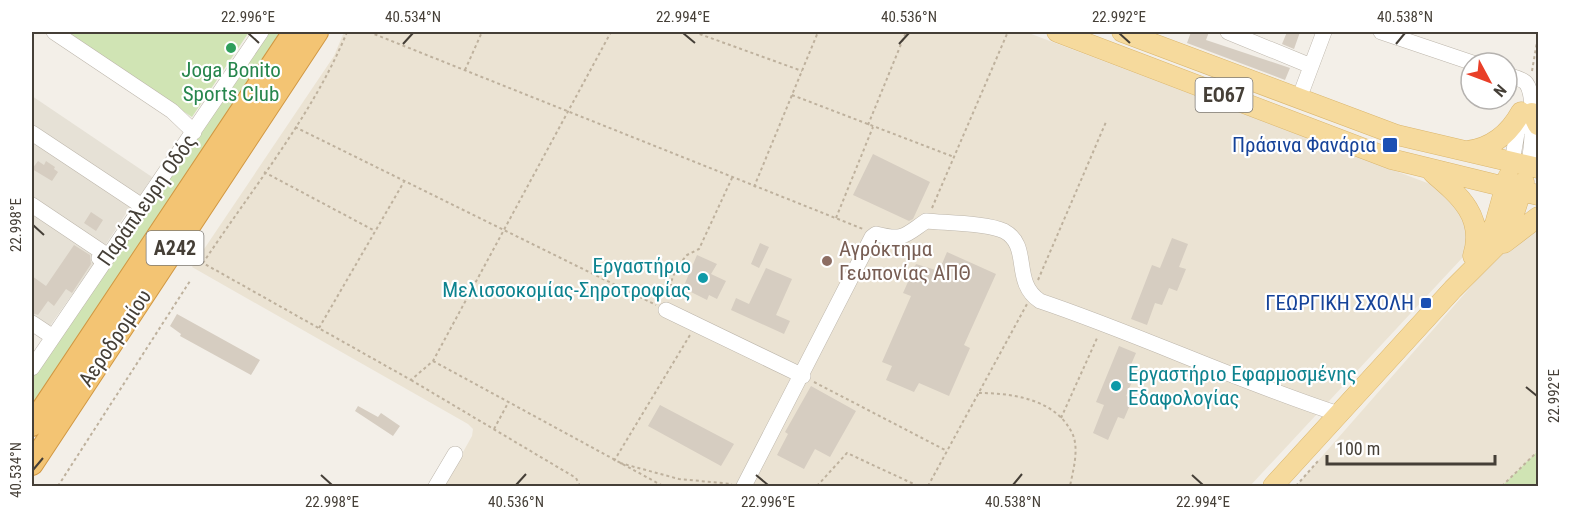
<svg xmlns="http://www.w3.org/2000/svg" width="1570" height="518" font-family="'Roboto Condensed',sans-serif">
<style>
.residential{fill:#e6e1d6}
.education{fill:#ebe3d3}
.green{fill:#d0e4b4}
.building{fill:#d6cdc1}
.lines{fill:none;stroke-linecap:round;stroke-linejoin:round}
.minor-casing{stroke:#bdb6ab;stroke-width:16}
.major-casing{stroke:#dab66e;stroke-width:21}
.highway-casing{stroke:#d19843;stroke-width:24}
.path{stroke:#beb19d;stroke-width:2;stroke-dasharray:3 3;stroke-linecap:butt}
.minor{stroke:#fff;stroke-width:15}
.major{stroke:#f6da9d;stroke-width:20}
.highway{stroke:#f3c473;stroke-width:22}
.ticks{fill:none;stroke:#453f37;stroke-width:2}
.leisure-dot{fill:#2e9e5b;stroke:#fff;stroke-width:2}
.transit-dot{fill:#1a4fb4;stroke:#fff;stroke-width:2}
.education-dot{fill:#8d6e63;stroke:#fff;stroke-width:2}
.culture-dot{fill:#0f9aa8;stroke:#fff;stroke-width:2}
.labels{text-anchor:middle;stroke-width:4.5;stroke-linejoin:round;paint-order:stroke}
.shield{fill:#fff;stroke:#7d7973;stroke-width:1.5}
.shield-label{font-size:20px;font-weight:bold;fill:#453f37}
.leisure-label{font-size:21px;fill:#27864d;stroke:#fff}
.transit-label{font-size:21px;fill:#164399;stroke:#fff;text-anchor:end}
.street-label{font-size:21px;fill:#453f37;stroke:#fff}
.education-label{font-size:21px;fill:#785e54;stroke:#fff;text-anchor:start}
.culture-label{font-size:21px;fill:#0d838f;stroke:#fff;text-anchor:end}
.neatline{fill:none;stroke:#453f37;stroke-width:2}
.ticks-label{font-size:15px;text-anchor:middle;fill:#453f37}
</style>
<rect width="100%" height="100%" fill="#f3efe8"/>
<path class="residential" d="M32,96L152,177L138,199L32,128Z
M32,137L133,203L102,250L32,203Z
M32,210L100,255L47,330L32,320Z"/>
<path class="education" d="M344,32H1026L1438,187L1453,196L1469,230L1464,256L1250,486H444L472,436L473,429L468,424L192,267L334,56Z
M1538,228V486H1296L1495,259L1513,241Z"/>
<path class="green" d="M63,32H249L192,117Z
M267,32H284L32,413V378Z
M1538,451V486H1502Z"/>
<path class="building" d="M1191,32H1209L1206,40L1290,68L1285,80L1187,43Z
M1287,32H1300L1294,49L1282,44Z
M873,154L930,182L913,219L909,221L853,195Z
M38,161L44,165L46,161L55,167L54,169L58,172L52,181L32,169Z
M91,212L103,220L96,231L84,223Z
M1172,238L1188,244L1179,267L1186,269L1177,291L1169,288L1162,305L1155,303L1147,325L1131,319L1152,265L1160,268Z
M760,243L769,247L759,268L751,264Z
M74,245L90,255L91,264L72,293L66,289L54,306L48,301L38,315L32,313V276L46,286Z
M947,252L996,274L964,345L970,348L949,396L919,383L914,392L886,380L892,366L882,362L911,296L903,293L916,264L939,271Z
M697,255L717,264L711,274L726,281L717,299L709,295L707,300L683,288Z
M766,268L792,279L776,315L790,321L784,334L731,310L736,298L749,304Z
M177,314L260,360L251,375L180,336L181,334L170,326Z
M1119,346L1136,353L1127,374L1134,377L1126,396L1133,398L1124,419L1118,417L1108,440L1093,433L1104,405L1096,402Z
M811,386L856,411L830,457L815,449L804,469L777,455L788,434L785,432Z
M660,405L734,444L721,466L648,426Z
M358,406L378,417L381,413L400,426L393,436L355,411Z"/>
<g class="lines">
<g class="minor-casing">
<path id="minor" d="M54,32L172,111L194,132
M1228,32L1311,66
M1381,32L1473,63
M1507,75C1513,77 1520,78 1525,82C1537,93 1532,150 1528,166
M1303,88L1324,32
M32,133L142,206
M1512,162L1520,116
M32,205L108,256L99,258
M666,310L803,376
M32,323L53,337
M32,368L261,32
M436,486L455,454
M744,486L872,237L876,234C904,241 904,236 926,221C946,223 987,223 1004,231C1032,246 1011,282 1040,301C1141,335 1237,381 1339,414"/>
</g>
<g class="major-casing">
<path id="major" d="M1057,32L1391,159L1538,195
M1122,32L1397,135L1538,168
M1532,113L1538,125
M1467,151C1492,148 1509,134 1521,112
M1433,173C1460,196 1485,217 1473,256
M1504,243L1538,217
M1482,247L1495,224L1508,177
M1273,486L1453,289L1496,246L1512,220L1524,182"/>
</g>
<g class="highway-casing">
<path id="highway" d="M32,425L294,32
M32,464L317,32"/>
</g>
<path class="path" d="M347,32C314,113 252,189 203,263L411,380L433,361L611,32
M369,32L863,229
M694,32L802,71
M465,70L482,32
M1532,71L1538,36
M792,95L954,157
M868,125L906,32
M295,127L656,305
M264,172L375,231
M754,187L818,32
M932,208L1007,34
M836,218L873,127
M1038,280L1106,122
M671,299V282L677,267L687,255L699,249L732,178
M319,328L405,180
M433,361L663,486
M411,380L576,478L580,486
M814,382L947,451
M979,393C1012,393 1057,399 1073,435C1079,450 1073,471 1070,486
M1061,418L1098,336
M494,429L508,403
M614,461L690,335
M620,463L679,479L732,484
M58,486L190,281
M817,486L847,453L918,486
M928,486L1027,304
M1296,486L1319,460
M1502,486L1538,451"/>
<use href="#minor" class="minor"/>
<use href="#major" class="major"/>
<use href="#highway" class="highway"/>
</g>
<path class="ticks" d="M248,33L259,43M683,33L695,43M1119,33L1130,43M403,44L413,33M899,44L909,33M1396,44L1405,33M33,225L44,235M1526,387L1537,396M33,470L43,458M321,475L332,485M756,475L768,485M1192,475L1203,485M516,485L526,474M1013,485L1022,474"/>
<circle class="leisure-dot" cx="231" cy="48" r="6"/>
<g class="transit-dot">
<rect x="1382" y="137" width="16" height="16" rx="3"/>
<rect x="1420" y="297" width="12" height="12" rx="3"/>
</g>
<circle class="education-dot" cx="827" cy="261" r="6"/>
<g class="culture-dot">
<circle cx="703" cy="278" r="6"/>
<circle cx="1116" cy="386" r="6"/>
</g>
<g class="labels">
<g class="shield">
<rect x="1195.5" y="78" width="57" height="34" rx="4.5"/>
<rect x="146.5" y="231" width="57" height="34" rx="4.5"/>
</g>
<g class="shield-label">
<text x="1224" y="102">ΕΟ67</text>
<text x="175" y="255">Α242</text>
</g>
<g class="leisure-label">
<text x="231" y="77">Joga Bonito<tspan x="231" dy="24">Sports Club</tspan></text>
</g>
<g class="transit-label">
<text x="1376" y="152">Πράσινα Φανάρια</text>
<text x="1414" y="310">ΓΕΩΡΓΙΚΗ ΣΧΟΛΗ</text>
</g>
<g class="street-label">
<text transform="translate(147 200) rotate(-55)" y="7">Παράπλευρη Οδός</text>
<text transform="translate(115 338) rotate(-56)" y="7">Αεροδρομίου</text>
</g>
<g class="education-label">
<text x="839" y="256">Αγρόκτημα<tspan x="839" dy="24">Γεωπονίας ΑΠΘ</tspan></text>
</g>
<g class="culture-label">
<text x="691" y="273">Εργαστήριο<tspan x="691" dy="24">Μελισσοκομίας-Σηροτροφίας</tspan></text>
<text x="1128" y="381" text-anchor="start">Εργαστήριο Εφαρμοσμένης<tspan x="1128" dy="24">Εδαφολογίας</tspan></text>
</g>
</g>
<rect width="1570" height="518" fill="none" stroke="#ffffff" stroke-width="66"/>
<g transform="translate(1489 81) rotate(131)"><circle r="28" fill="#ffffff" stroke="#b5b2af" stroke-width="1.5"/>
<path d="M0-4.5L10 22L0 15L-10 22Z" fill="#e93f28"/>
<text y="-9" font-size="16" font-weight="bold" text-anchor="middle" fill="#453f37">N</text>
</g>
<path d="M1327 455v9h168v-9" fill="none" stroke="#453f37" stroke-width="3"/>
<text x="1336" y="455" font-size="18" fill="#453f37" stroke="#ffffff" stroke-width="4.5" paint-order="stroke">100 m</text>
<rect x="33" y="33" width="1504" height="452" class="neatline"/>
<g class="ticks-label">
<text x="248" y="22">22.996°E</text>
<text x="413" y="22">40.534°N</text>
<text x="683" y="22">22.994°E</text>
<text x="909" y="22">40.536°N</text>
<text x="1119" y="22">22.992°E</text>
<text x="1405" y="22">40.538°N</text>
<text transform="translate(16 225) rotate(-90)" y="5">22.998°E</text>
<text transform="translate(1554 396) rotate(-90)" y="5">22.992°E</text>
<text transform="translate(16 470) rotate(-90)" y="5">40.534°N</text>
<text x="332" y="507">22.998°E</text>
<text x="516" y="507">40.536°N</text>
<text x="768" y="507">22.996°E</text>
<text x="1013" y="507">40.538°N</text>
<text x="1203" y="507">22.994°E</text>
</g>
</svg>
